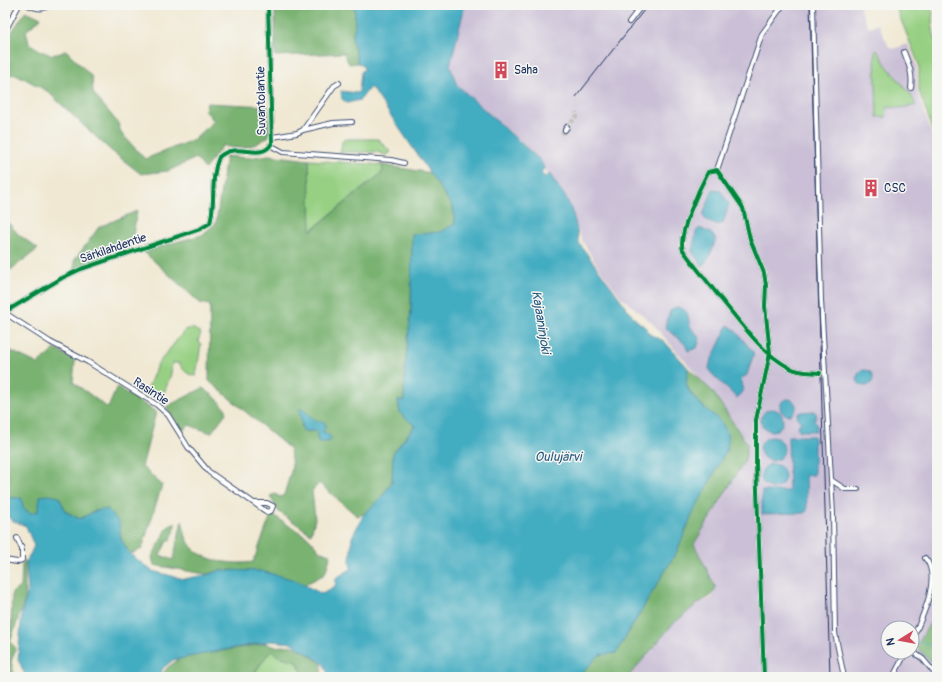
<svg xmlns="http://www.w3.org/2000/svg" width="942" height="682" font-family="Pangolin,sans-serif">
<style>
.industrial{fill:#cabfd6;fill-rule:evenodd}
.green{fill:#97d083;stroke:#598070}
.forest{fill:#79b271;stroke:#4a7068;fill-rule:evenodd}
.water{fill:#42acc1;stroke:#2e6e90}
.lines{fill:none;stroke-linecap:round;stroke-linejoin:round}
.stream{stroke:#42acc1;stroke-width:1}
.minor-tunnel{stroke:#c5c3bb;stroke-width:4;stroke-dasharray:4 2;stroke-linecap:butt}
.minor-casing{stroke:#3b4b6f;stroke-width:6}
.minor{stroke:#fff;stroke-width:4}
.rail{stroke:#1b2f5e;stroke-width:1}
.cycleway-casing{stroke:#f6f6f2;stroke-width:6}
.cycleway{stroke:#00873e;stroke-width:4}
.labels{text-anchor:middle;stroke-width:3;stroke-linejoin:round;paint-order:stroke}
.poi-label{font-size:12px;fill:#1b2f5e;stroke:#f6f6f2;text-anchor:start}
.street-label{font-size:12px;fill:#1b2f5e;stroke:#f6f6f2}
.water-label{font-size:13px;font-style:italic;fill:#295b81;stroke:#f6f6f2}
</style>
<rect width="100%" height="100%" fill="#f6f6f2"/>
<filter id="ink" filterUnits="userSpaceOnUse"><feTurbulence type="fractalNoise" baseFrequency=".025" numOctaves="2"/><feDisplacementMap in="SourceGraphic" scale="8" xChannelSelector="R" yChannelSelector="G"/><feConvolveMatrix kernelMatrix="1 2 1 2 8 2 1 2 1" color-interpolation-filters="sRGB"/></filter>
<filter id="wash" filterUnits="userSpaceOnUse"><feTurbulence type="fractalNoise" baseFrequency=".012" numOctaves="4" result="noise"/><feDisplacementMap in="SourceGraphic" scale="16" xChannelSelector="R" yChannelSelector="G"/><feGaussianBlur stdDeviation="0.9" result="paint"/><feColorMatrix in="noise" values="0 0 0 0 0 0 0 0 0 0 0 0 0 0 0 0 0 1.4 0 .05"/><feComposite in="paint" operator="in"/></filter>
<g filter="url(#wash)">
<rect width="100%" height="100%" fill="#f0e8d2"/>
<path class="industrial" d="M465,5H859L868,27L878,24L889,47L893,49L908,44L916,65L917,92L937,148V677H628L673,624L697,604L712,598L716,588L694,544L745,460L747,444L731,419L692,369L651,322L621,297L597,265L582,240L565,196L527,147L457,85L450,66ZM888,628H912V652H888Z"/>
<path class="green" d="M895,5H927L933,12C930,26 936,37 937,52V142L919,91V65Z
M877,49L886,65L911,95L916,105L901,108L887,107L886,117H877L875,53Z
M343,139H378L391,152L386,155L377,152H340Z
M309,160L382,165L383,172L310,231Z
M192,328L201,333L198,341L201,344L196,376C187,375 183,370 179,363H172L171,374L161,401L149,393H146L157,365L185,330Z
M271,649L278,656L297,661L302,673L308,677H252Z"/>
<path class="forest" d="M275,5H355V25L352,39L358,63L349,64L344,53L275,56Z
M26,11L41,18L26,31L29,43C41,51 52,60 66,50L92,77L93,93L118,123L121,133L145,159L195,139L214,121L205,110L207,103L268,106L269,136C257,146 237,152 223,145L205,169L196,158L168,171L141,174L109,149L47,91L16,74L10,75L5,81V42Z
M269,155L309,160L311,231L383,172L382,165L431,173L453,207L455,224L440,232L412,269L411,311L405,369L404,401L398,400L400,413L415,425L393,453L392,482L381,498L364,514L357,516L319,483L312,491L315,519L311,534L279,512L270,496L275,494L280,497L284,495L292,468L290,449L209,381L210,305L200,303L143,251L202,235L216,223L226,156L248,158ZM299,410L316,421L322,422L325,428L322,431L325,432L317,436L318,433L316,430L307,432L301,427L302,418Z
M137,211L131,248L75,269L74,261L99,227Z
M5,219L18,234L38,249L5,274Z
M5,348L38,364L55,349L75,361L73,382L108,408L117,387L156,412L142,467L162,485L142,549L130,554L121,540L119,522L95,511L80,519L66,512L59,497L39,507L37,512L29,513L14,497L5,498Z
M688,368L713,392L747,444L745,460L694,544L716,588L711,596L697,604L673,624L628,677H582V673L599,655L616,653L677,551L693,513L717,418C708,412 686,392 686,381C686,377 688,373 688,368Z
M203,388L215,397L226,409V413L211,433L189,425L183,431L166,407Z
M263,512L271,513L283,522L309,538L321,552L331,554L325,574L304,585L295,580L230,570C220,570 214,574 205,574L154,565L152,557L168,527L175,523L174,532L170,540L167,541L160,555L173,560L182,521C184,527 184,534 187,539C196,562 233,565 253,562L270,518Z
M25,560V600L10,642L16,648L11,662L15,677H5V638H7L11,626L12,593L21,586L22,564Z
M937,611V667L916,647Z
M267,643C274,650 284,644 292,646C302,648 313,658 322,664L321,677C305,677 304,676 297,661L278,656L271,650L251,677H160L168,667L181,658Z"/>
<path class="water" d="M355,5H465L450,66L457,85L541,161L544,168L541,173L545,177L550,174C554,182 560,188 564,195C573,208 577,228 579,243L635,319L646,328L649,334L664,341L688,368C688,375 685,380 687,386C697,413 735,416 727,449L693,513L677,551L616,653L599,655L582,673V677H329L324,664L292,643L271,641L173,660L163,668L159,677H26L18,659L22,612L28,590L26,563L34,546L26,526L11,520L5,513V498H22L23,508L30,513L37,512L39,507L40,496L48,495L59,497L66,512L80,519L95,511L107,509L119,522L121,539L130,554L152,571L184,579L211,574L220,570L261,571L295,580L322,594L335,587L336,578L351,569L350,562L352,537L364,514L381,498L392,482L393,453L415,426L400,413L398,400L404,401L405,369L411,311L412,234L440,232L455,224L453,207L376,94L370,87L360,100L347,103L342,99L341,91L357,93L359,91L361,72L364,69L363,66L358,63L352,39L355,25Z
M713,189L720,190L729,204L723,223C716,227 705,222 703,215Z
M699,228L711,233L716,239L709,258L702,266L692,251L696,232Z
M676,307C694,310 685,320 692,329C695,333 698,335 700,339L697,348L688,351L685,344L665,327L670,311Z
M728,325L734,329L754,353L747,375L742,378L741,382L743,390L737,398L711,373L709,368L710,363Z
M857 378a8 8 0 1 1 16 0a8 8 0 1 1-16 0Z
M780 407a8 8 0 1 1 16 0a8 8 0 1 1-16 0Z
M299,409H302L316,421L324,422L326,427L322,431L328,434L332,439L327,442H319L317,439V431H303Z
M761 420a11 11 0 1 1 22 0a11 11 0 1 1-22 0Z
M814,411L817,415L814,421L817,424L816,431H800L797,427L801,422L798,419L797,414L801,412Z
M788,436H814V475H806L807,511L804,513L762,514V491H789Z
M760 449a12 12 0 1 1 24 0a12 12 0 1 1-24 0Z
M761 476a12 12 0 1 1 24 0a12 12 0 1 1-24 0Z"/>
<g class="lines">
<path class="stream" d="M917,641L937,647"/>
</g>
</g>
<g filter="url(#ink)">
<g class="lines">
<path class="minor-tunnel" d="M567,127L577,116L576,112
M562,134L565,130"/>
<g class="minor-casing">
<path id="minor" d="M28,5C35,8 43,11 49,5
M813,5L821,300L833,514L835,633L844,677
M629,22L642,5
M5,31L19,5
M904,52C909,65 913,74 911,88
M303,130L333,123L352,122
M565,130L567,127
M273,137L297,133L303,130L334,86L339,83
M270,145L283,152L391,160L404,163
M717,170L762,34L783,5
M5,312L62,278L81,269L200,229L210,223C216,201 210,178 219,157C238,140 261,163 272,143L268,5
M5,313L50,342L88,362L157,405L168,415L188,447L209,472L267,512L271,511L273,506L267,503H256
M831,480L845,489H858
M5,560L17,562L22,560V549L17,538
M912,640C922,618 942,577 925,558
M912,651L923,659L937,676
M764,677L756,464V420L770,353L765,306L766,285L764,273L750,239L743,208L717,170L708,172C700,187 677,236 683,250C695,267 708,282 721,299C741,323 761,353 790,368C799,373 810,372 820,373
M893,677L906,652"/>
</g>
<use href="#minor" class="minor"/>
<path class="rail" d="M810,5L830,677
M576,97L648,5"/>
<g class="cycleway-casing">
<path id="cycleway" d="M5,312L62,278L81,269L200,229L210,223C216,201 210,178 219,157C238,140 261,163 272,143L268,5
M764,677L756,464V420L770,353L765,306L766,285L764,273L750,239L743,208L717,170L708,172C700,187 677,236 683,250C695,267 708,282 721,299C741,323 761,353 790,368C799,373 810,372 820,373"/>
</g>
<use href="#cycleway" class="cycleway"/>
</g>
</g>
<defs>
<g id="building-bare" transform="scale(1.38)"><path d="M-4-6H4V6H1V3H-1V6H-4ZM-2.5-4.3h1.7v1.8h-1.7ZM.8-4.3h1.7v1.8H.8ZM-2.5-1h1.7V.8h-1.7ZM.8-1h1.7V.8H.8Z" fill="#d1495b" stroke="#f6f6f2" stroke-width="2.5" paint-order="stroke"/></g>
</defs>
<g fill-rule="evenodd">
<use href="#building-bare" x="501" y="70"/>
<use href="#building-bare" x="871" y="188"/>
</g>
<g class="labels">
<g class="poi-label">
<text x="514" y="74">Saha</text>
<text x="884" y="192">CSC</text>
</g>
<g class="street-label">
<text transform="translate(261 101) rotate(-91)" y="4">Suvantolantie</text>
<text transform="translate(113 248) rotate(-19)" y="4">Särkilahdentie</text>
<text transform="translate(151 391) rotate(33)" y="4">Rasintie</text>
</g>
<g class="water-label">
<text transform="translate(542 322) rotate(81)" y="5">Kajaaninjoki</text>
<text x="558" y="461">Oulujärvi</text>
</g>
</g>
<rect width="942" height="682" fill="none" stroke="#f6f6f2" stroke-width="20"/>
<g transform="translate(900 640) rotate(259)"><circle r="19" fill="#f6f6f2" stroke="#9ea6b7"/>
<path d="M0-3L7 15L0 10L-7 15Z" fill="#d1495b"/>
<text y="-6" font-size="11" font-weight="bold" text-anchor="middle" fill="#1b2f5e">N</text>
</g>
</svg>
